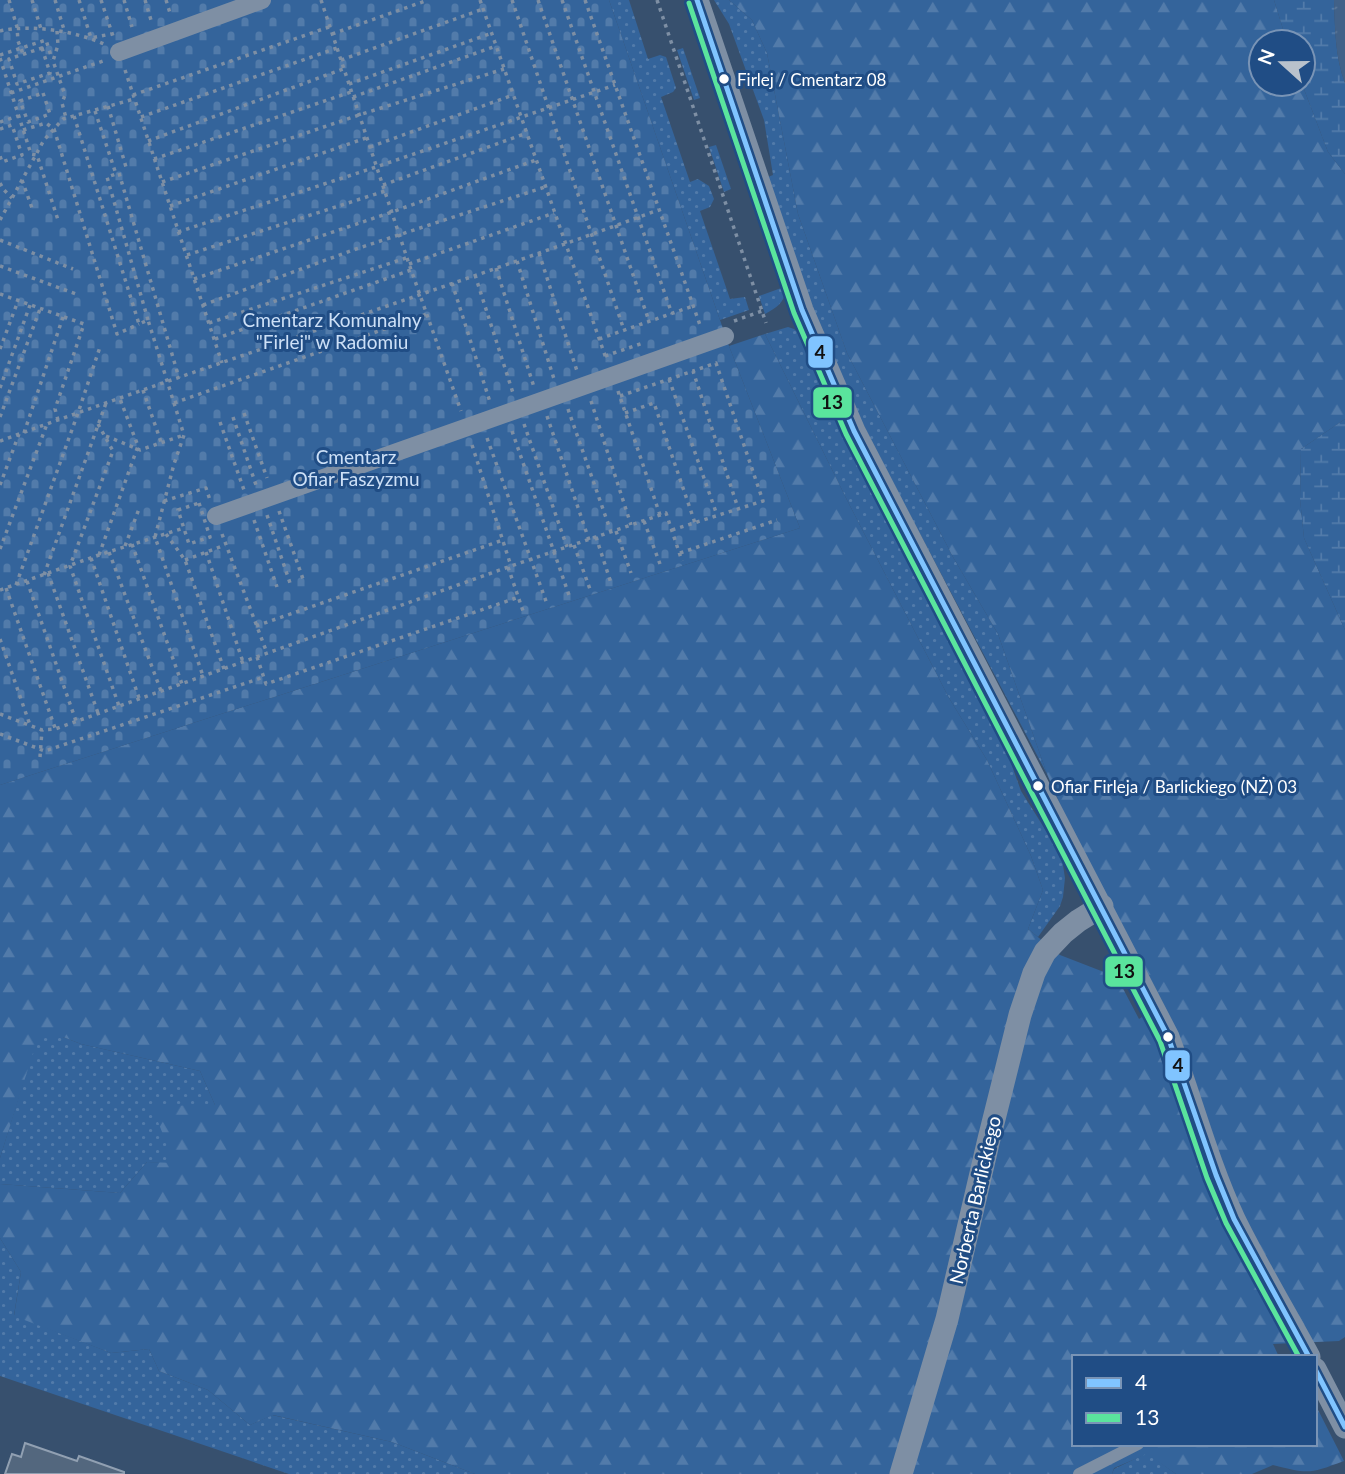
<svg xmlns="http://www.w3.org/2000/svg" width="1345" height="1474" font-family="Lato,sans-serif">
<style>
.grass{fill:url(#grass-dots)}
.forest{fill:url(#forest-firs)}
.wetland{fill:url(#wetland-marsh)}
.cemetery{fill:url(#cemetery-stones)}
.water{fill:url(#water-ripples)}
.building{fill:#53677e;stroke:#91a0b2;stroke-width:2}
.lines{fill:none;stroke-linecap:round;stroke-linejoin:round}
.path{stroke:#7e8fa4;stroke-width:3.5;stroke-dasharray:3.5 5;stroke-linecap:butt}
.service{stroke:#7e8fa4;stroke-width:12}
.pedestrian{stroke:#7e8fa4;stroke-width:18}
.minor{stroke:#7e8fa4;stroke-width:23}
.bus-1-casing{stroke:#204d85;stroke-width:10}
.bus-2-casing{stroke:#204d85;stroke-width:10}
.bus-1{stroke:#80c4ff;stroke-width:5}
.bus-2{stroke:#5ae49d;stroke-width:5}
.bus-dot{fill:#fff;stroke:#204d85;stroke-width:2.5}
.labels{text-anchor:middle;stroke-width:6;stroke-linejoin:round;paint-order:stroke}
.bus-label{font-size:17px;fill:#fff;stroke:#204d85;text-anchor:start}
.park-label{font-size:19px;fill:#cde0f7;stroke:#204d85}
.street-label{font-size:19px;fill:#fff;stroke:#204d85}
.line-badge{stroke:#204d85;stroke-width:2.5}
.pale-badge-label{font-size:19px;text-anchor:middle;font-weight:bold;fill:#111}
</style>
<defs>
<pattern id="grass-dots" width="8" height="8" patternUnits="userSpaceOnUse" patternTransform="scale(1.75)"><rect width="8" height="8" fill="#34649b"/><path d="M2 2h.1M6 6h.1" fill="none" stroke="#527baa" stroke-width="1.8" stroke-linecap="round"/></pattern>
<pattern id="forest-firs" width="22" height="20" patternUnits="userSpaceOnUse" patternTransform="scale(1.75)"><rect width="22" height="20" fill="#34649b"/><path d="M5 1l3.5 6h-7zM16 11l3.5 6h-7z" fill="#527baa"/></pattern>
<pattern id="wetland-marsh" width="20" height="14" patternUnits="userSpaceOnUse" patternTransform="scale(1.75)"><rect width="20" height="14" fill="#34649b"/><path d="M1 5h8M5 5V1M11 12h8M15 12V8" fill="none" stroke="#527baa"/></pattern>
<pattern id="cemetery-stones" width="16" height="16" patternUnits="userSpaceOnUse" patternTransform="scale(1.75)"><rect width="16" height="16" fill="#34649b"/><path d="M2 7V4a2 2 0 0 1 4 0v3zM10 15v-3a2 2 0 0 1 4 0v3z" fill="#527baa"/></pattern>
<pattern id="water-ripples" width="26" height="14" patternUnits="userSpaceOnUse" patternTransform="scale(1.75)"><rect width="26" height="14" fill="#416188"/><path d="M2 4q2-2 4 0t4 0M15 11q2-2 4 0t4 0" fill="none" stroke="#5e799a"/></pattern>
</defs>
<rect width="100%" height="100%" fill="#37506e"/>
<path class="grass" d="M609,0H629L648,59L660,55L666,57L676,88L673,92L661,97L690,182L698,179L709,186L714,199L710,207L700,211L730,299L745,297L749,310L720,320Z
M714,0H729L752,20L767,53L798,214L847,353L953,557L998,634L1047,774L900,496L832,364L768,177L773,175L764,120L729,24Z
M683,48L700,98L694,100L677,50Z
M716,145L731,189L724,192L709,147Z
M784,287L786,290C784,303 776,308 765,314L759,296Z
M788,327L794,329L801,335L860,468L1007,752L1021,791L1053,842L1062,859L1065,878L1063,897L1060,906L1038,937L1028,929L1043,890L1031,856L987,760L949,698L848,502L765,334Z
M37,1037H63L81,1044L200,1071L215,1105L174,1164L147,1162L120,1193L0,1184V1158Z
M0,1238L21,1272L14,1315L111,1353L149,1349L159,1371L208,1390L250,1425L272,1415L392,1442L475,1474H289L0,1376Z
M1147,1453L1176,1474H1112L1114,1469Z"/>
<path class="forest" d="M729,0H1274L1287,42H1261V84H1302L1328,152L1345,174V419L1301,449L1300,499L1304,538L1345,630V1337L1339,1341L1273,1344L1279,1357H1074V1444H1315V1404L1344,1461C1309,1474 1309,1474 1273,1465L1252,1474H1176L1147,1454L1114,1468L1112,1474H475L392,1442L273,1415L250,1425L208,1390L159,1371L149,1349L111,1353L14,1316L21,1272L0,1238V1184L120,1193L147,1162L174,1163L152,1106L215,1105L200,1071L81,1044L63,1037H38L0,1158V785L800,528L729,346L765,334L848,502L949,698L987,760L1031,856L1043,890L1028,929L1060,955L1109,974L1119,981L1139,1019L1163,1003L1081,852L1065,816L1047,774L998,634L953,557L847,353L798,214L767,53L752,20Z"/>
<path class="wetland" d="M1274,0H1334C1335,28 1335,57 1345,83V174L1328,152L1302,84L1303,42H1287Z
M1345,419V630L1304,538L1300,499L1301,449Z"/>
<path class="cemetery" d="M0,0H609L729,346L800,528L0,785Z"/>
<path class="water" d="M1334,0H1345V83C1335,57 1335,28 1334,0Z"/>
<path class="building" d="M25,1443L77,1461L79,1456L124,1472V1474H5L12,1454L21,1457Z"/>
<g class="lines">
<path class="path" d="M9,0L17,27L18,41L23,54
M32,0L41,29
M55,0L65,33
M79,0L91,38L111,34
M101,0L113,36
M124,0L132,27
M145,0L151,20
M166,0L170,13
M321,0L409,264L461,411
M480,0L607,361
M512,0L624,330
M538,0L649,321
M562,0L672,314
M585,0L700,325
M657,0L766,323
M0,31C31,24 75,31 104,44
M57,31L58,45L53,61L65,95L62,103L66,118
M332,34L428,0
M42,48L50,73L17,84L9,59Z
M0,55L46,40L52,59
M0,58L31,154L37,155L58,220
M341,60L483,9
M125,70L222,363
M349,84L492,33
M11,93L103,61
M43,93L50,114L28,122L20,101Z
M133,95L329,27
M353,97L496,46
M108,106L126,167
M95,111L116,174
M74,116L139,324L148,320L184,435L174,464L155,537L203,676
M141,117L337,48
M0,122L18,116
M0,129L12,125L22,155L2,162L0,156
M23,130L46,123L54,129L117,334L139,324
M148,141L343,69
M370,147L513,95
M154,159L351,92
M22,180L32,208
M162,182L359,115L504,69
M0,183L4,190L12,198
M383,185L527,133
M170,206L366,138
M0,220L44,140L63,119L134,99
M178,232L376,167L615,85
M0,240L73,269
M539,253L577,371
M187,255L385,191
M517,261L554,379
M409,264L554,213
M0,266L76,294
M496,268L534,387
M475,275L513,393
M194,279L392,212L536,160
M452,283L490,402
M0,294L84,324L55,409L58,420
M203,305L356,249L545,187
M148,320L107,177L119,173L179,378
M734,321L762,311
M209,323L406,258
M215,339L411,270
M599,339L693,306
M0,349L18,301
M605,356L643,343
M669,379L717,515
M0,388L30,305
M143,390L161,442
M618,391L660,515
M620,396L693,371L738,508
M591,401L631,525
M174,403L427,314
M568,409L611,532
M244,413L267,478
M625,413L654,403L695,523
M547,416L589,540
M0,417L40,309
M233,417L256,485
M220,422L244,490
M98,424L113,451L70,566L119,706
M524,424L567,547
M512,431L570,598
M24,433L63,317
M106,436L140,450L184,435
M487,438L547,604
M0,441C218,361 440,291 658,210
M472,445L511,566
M0,485L19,434
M164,501L206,488L210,500
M199,503L210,537L189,544L178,510Z
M279,511L303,579
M267,515L290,583
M254,520L277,587
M644,521L660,564
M672,530L763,501L716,363L693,371
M616,531L631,573
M166,534L185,560L224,669
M222,534L267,653
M596,537L611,583
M132,544L182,684
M574,545L591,592
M125,546L139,509
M0,549L47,424
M109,552L161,691
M206,552L243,662
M680,553L777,520
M99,555L138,446L120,399
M91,558L139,698
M185,560L225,545
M508,567L523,611
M48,573L98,713
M44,575L106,403
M27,581L76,721
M16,585L78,413L100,347
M6,588L55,728
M0,590L99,555L184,528
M256,626L503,540
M0,639L30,725
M257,657L266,684L519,597
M0,714L42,730L55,729L511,566L666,513L682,561
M0,734L45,751L264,677
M40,757L42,730"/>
<path class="service" d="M1079,1474L1138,1444"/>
<path class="pedestrian" d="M119,52L262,0
M216,516L725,336"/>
<path class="minor" d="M697,0L802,310L854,431L1168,1037C1191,1098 1207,1161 1234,1219C1257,1266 1284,1311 1309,1357
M1315,1369L1345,1427
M901,1474L947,1319L989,1139L1020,1015L1034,973L1045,952L1063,933L1078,921L1102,906"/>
<g class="bus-1-casing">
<path id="bus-1" d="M697,0L802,310L854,431L1168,1037L1216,1175L1234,1219L1309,1357
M1315,1369L1345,1427"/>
</g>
<g class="bus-2-casing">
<path id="bus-2" d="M689,3L794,313L846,434L1160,1041L1207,1178L1226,1223L1299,1357"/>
</g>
<use href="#bus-1" class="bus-1"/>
<use href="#bus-2" class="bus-2"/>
</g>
<g class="bus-dot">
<circle cx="724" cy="79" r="6"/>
<circle cx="1038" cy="786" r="6"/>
<circle cx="1168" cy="1037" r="6"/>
</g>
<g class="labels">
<g class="bus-label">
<text x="737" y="86">Firlej / Cmentarz 08</text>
<text x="1051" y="793">Ofiar Firleja / Barlickiego (NŻ) 03</text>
</g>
<g class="park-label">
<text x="332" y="327">Cmentarz Komunalny<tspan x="332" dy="22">"Firlej" w Radomiu</tspan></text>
<text x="356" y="464">Cmentarz<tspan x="356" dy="22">Ofiar Faszyzmu</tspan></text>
</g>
<g class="street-label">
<text transform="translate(975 1200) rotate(-77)" y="7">Norberta Barlickiego</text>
</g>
</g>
<g class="line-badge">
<rect x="807" y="335" width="27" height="34" rx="7" fill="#80c4ff"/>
<rect x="812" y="386" width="41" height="33" rx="7" fill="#5ae49d"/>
<rect x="1104" y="955" width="40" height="33" rx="7" fill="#5ae49d"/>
<rect x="1164" y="1049" width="27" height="33" rx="7" fill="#80c4ff"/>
</g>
<g class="pale-badge-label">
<text x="820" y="359">4</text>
<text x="832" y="409">13</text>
<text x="1124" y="978">13</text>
<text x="1178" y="1072">4</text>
</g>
<rect x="1072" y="1355" width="245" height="91" fill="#204d85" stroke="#7994b6" stroke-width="2"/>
<rect x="1086" y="1378" width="35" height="10" fill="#80c4ff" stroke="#7994b6" stroke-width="2"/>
<text x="1135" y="1390" font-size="21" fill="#ffffff">4</text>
<rect x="1086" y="1413" width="35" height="10" fill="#5ae49d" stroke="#7994b6" stroke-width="2"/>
<text x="1135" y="1425" font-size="21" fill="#ffffff">13</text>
<g transform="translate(1282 63) rotate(291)"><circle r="33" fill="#204d85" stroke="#7994b6" stroke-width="2"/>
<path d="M0-5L12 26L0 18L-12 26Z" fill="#b9c2cc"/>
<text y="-10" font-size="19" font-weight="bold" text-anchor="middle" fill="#ffffff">N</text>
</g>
</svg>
